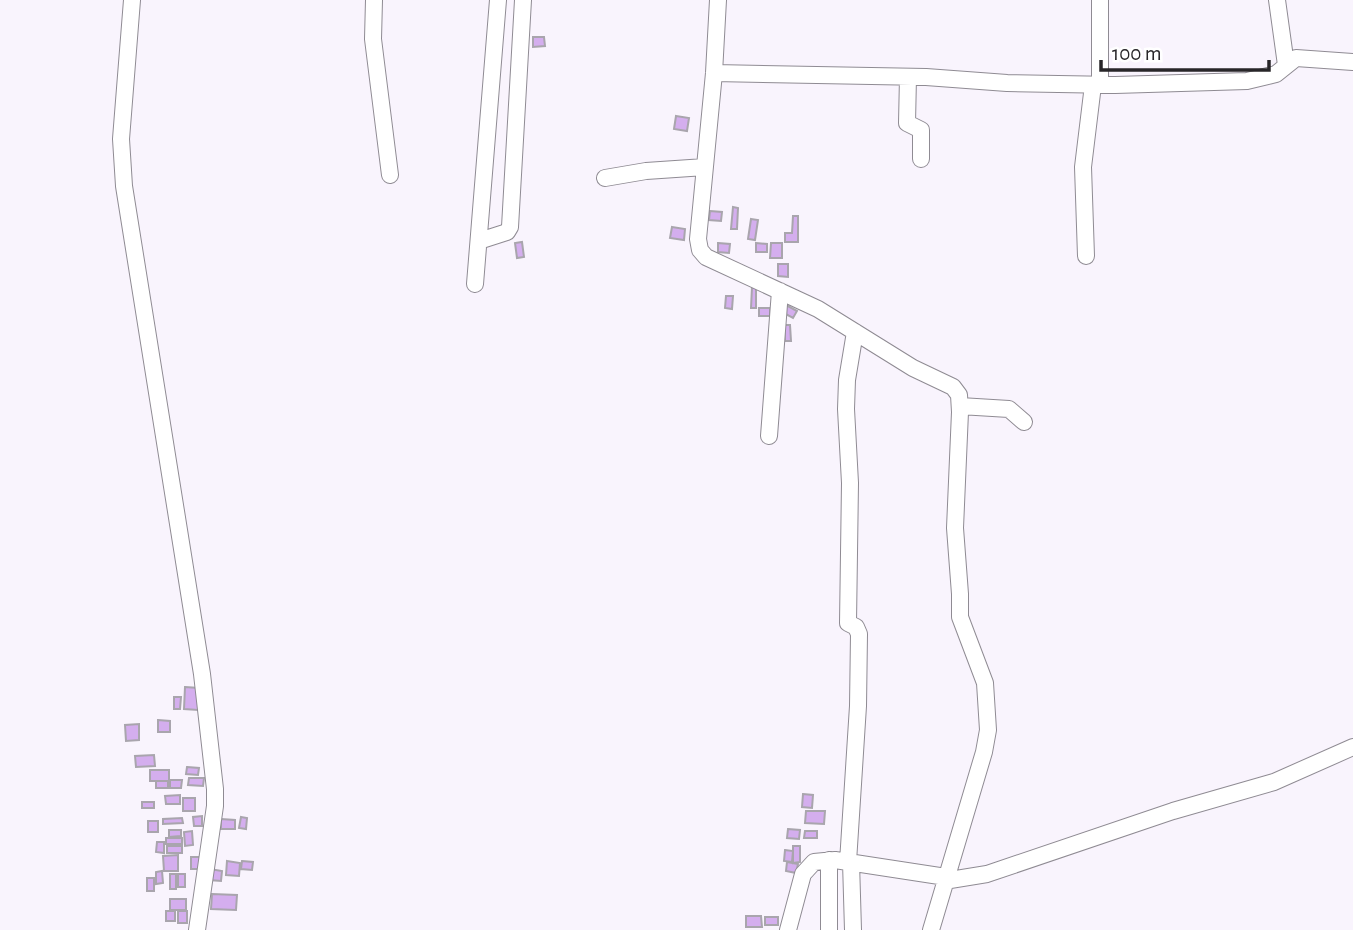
<svg xmlns="http://www.w3.org/2000/svg" width="1353" height="930" font-family="'Alegreya Sans',sans-serif">
<style>
.building{fill:#d4aeee;stroke:#a9a5ad;stroke-width:2}
.lines{fill:none;stroke-linecap:round;stroke-linejoin:round}
.minor-casing{stroke:#8f8b93;stroke-width:18}
.minor{stroke:#fff;stroke-width:16}
</style>
<rect width="100%" height="100%" fill="#f9f4fd"/>
<path class="building" d="M533,37H544L545,46L533,47Z
M676,116L689,118L687,131L674,129Z
M733,207L738,208L737,229H731Z
M710,211L722,212L721,221L709,220Z
M793,216H798V242H785V233H792Z
M751,219L758,220L755,240L748,239Z
M672,227L685,229L684,240L670,238Z
M522,242L524,257L517,258L515,243Z
M718,243L730,244L729,253L718,252Z
M756,243L767,244V252H756Z
M771,243H782V258H770Z
M778,264H788V277L778,276Z
M752,287H756V308H751Z
M726,296H733L732,309L725,308Z
M786,305L797,311L793,318L782,312Z
M759,308H770V316H759Z
M784,325H790L791,341H785Z
M185,687L199,688L198,710L184,709Z
M174,697H181L180,709H174Z
M158,720L170,721V732H158Z
M139,724V740L126,741L125,725Z
M154,755L155,766L136,767L135,756Z
M187,767L199,768L198,775L186,774Z
M150,770H169V781H150Z
M189,778H204L203,786L188,785Z
M170,780H182L181,788H170Z
M156,781H168V788H156Z
M803,794L813,795L812,808L802,807Z
M180,795V804H166L165,796Z
M183,798H195V811H183Z
M142,802H154V808H142Z
M806,811H825L824,824L805,823Z
M202,816V826H194L193,817Z
M241,817L247,818L246,829L239,828Z
M182,818L183,823L163,824V819Z
M221,819L235,820V829H221Z
M148,821H158V832H148Z
M788,829L800,830L799,839L787,838Z
M169,830H181V836L169,837Z
M192,831L193,845L185,846L184,832Z
M805,831H817V838H804Z
M166,838H182V844H166Z
M157,842H164V853L156,852Z
M167,846H182V853H167Z
M793,846H800V862L793,863Z
M785,850L793,851L792,862L784,861Z
M178,855V871H164L163,856Z
M191,857H200V869H191Z
M227,861L240,863L239,876L226,875Z
M242,861L253,862L252,870L241,869Z
M787,862L798,864L796,873L786,871Z
M210,869L222,871L221,881L209,880Z
M162,871L163,883L156,884V872Z
M170,874H176V889H170Z
M178,874H185V887H178Z
M147,878H154V891H147Z
M212,894L237,895L236,910L211,909Z
M170,899H186V910H170Z
M166,911H175V921H166Z
M178,911H187V923H178Z
M746,916H761L762,927H746Z
M765,917H778V925H765Z"/>
<g class="lines">
<g class="minor-casing">
<path id="minor" d="M132,0L121,139L124,186L202,674L215,789V806L197,930
M374,0L373,39L390,175
M718,0L714,73L698,239L700,250L706,257L818,309L913,368L953,387L959,395L960,412L955,528L960,594V617L985,683L988,730L984,752L931,930
M1100,0V85
M1277,0L1286,65
M714,73L926,77L1007,83L1115,85L1247,81L1276,74L1296,58L1353,62
M908,77L907,123L921,130V159
M605,178L646,171L705,167
M479,241L507,232L510,227L523,0
M1086,256L1083,167L1093,85
M475,284L498,0
M960,406L1009,409L1024,422
M769,436L780,291
M848,862L858,706L859,634L856,627L848,623L850,483L846,409L847,380L855,332
M851,862L853,930
M944,881L987,874L1173,811L1274,782L1353,747
M788,930L803,874L814,862L835,860L946,877
M829,930V860"/>
</g>
<use href="#minor" class="minor"/>
</g>
<path d="M1101 60v10h168v-10" fill="none" stroke="#282629" stroke-width="3.5"/>
<text x="1112" y="60" font-size="21" fill="#282629" stroke="#ffffff" stroke-width="5" paint-order="stroke">100 m</text>
</svg>
